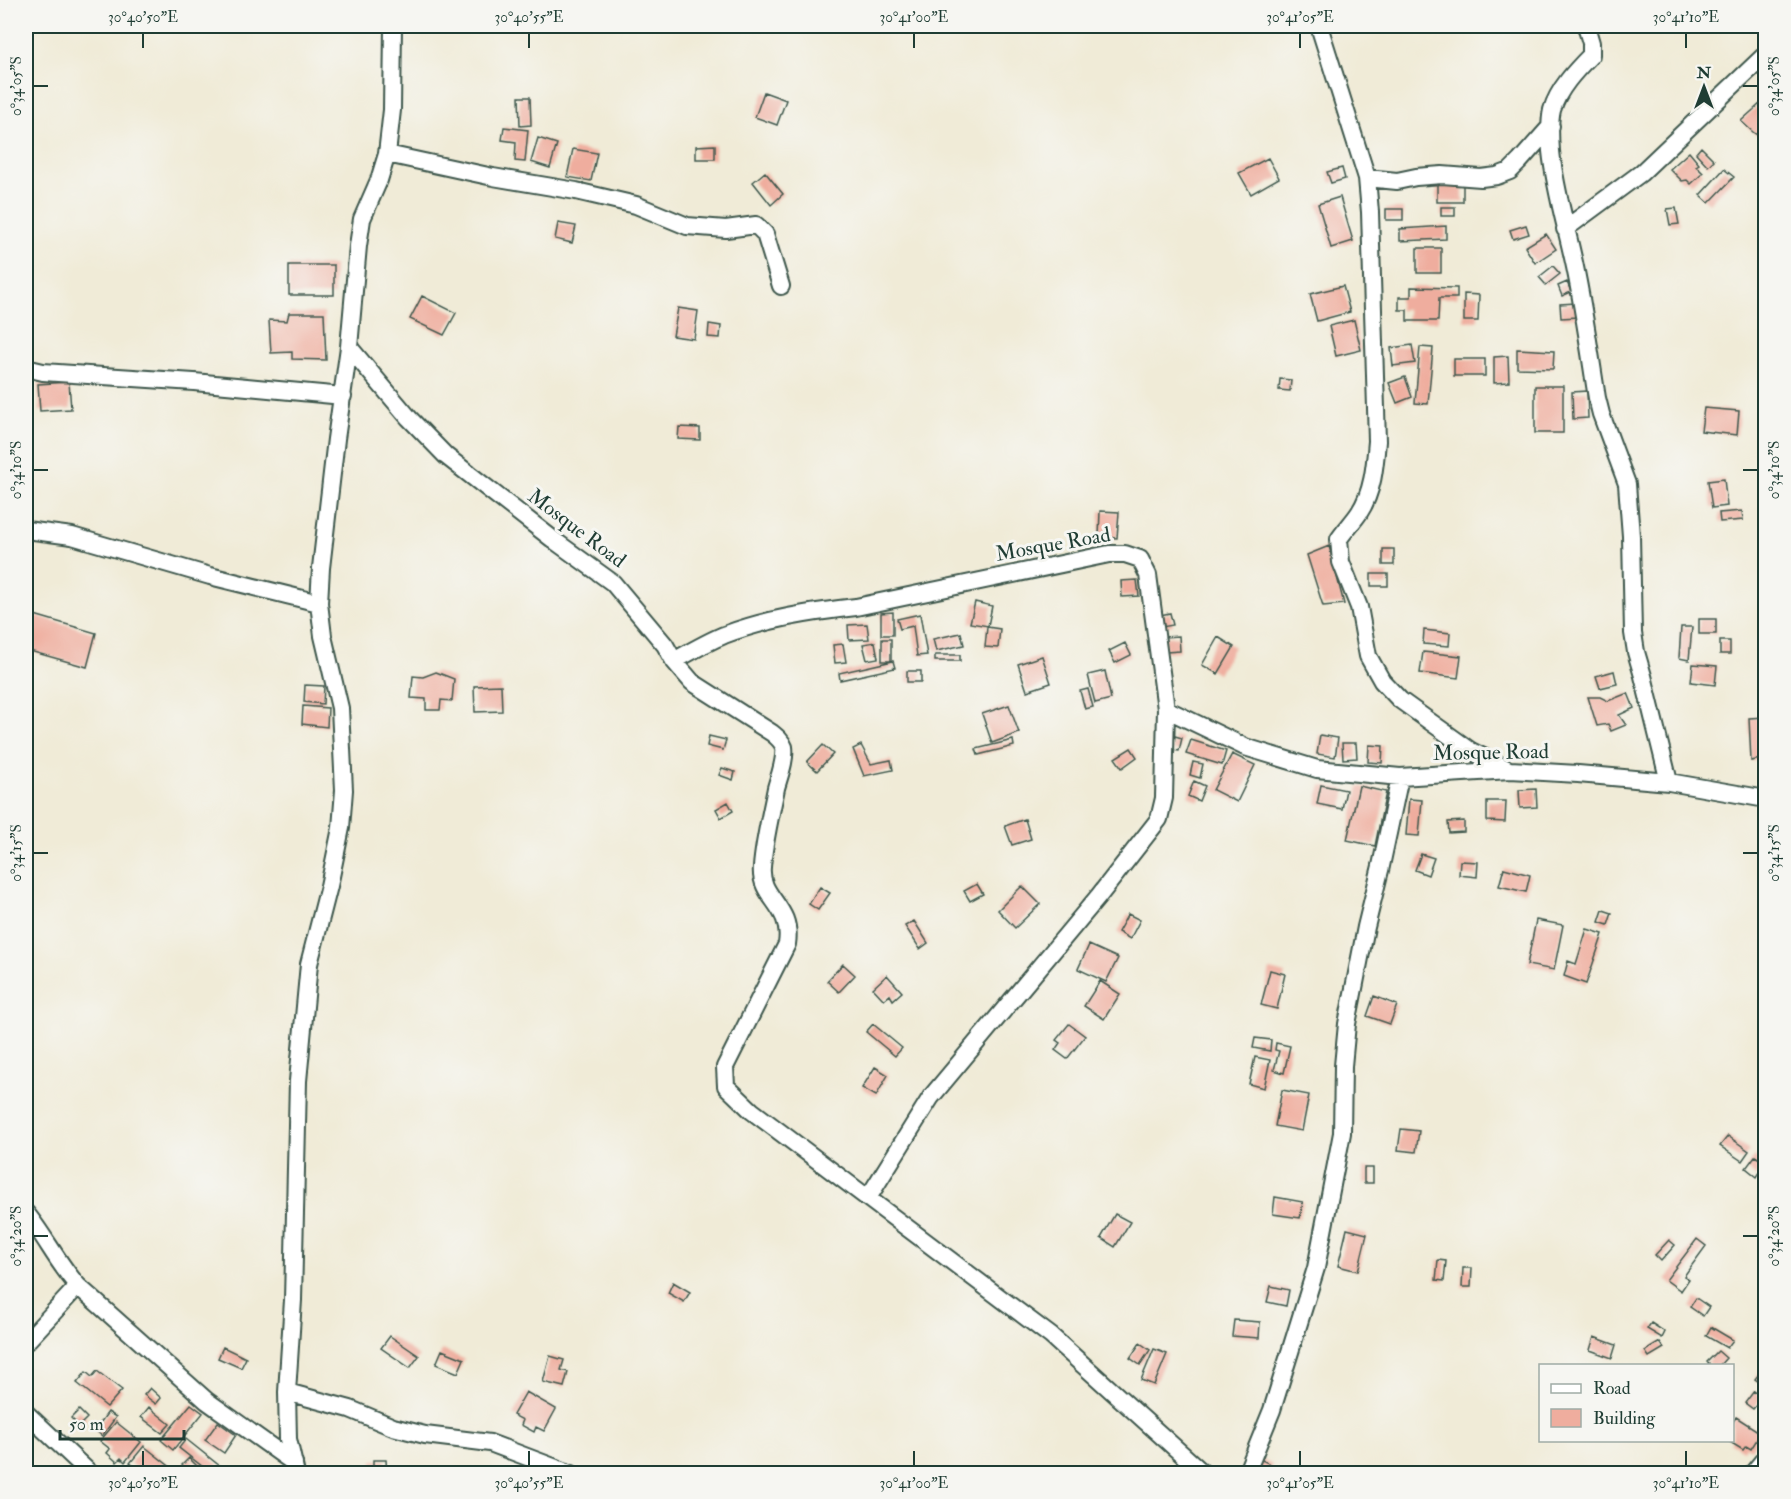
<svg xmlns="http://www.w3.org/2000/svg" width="1791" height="1499" font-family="'IM FELL Double Pica',serif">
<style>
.building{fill:#efad9e}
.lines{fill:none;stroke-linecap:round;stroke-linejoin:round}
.street-casing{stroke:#3e574c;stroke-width:20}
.street{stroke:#fff;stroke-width:16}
.ticks{fill:none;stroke:#1f3d34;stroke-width:2}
.labels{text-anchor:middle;stroke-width:6;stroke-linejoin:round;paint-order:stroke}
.street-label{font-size:21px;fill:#1f3d34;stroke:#f6f6f2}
.neatline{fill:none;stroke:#1f3d34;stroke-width:2}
.ticks-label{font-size:15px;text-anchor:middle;fill:#1f3d34}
</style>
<rect width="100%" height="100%" fill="#f6f6f2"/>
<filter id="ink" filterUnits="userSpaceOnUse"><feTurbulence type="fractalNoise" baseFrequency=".0167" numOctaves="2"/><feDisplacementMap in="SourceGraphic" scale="12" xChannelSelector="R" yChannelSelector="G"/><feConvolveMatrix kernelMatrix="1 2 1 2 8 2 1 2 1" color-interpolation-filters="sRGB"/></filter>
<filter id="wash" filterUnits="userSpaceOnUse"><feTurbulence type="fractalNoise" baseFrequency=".008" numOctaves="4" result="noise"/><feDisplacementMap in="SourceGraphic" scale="24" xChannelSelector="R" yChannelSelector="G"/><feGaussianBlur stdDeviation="1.35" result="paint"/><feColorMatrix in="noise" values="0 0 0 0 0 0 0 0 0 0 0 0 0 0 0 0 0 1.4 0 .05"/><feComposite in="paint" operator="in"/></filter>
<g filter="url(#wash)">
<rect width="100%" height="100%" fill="#f0ebd7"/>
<g id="blocks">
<path class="building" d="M764,92L786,100L777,125L755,117Z
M519,97H530L531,125L520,126Z
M1761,103L1766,108V134L1762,138L1754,133L1741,121Z
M504,127L528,130L525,162L515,161L516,142L502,140Z
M538,138L557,144L550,168L531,162Z
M715,145V159H696V146Z
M1701,147L1714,160L1708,166L1696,153Z
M573,149L597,153L591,181L567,177Z
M1689,152L1699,164L1696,166L1703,173L1691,184L1687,180L1682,181L1670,169Z
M1268,158L1279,178L1251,194L1239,173Z
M1342,168L1345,179L1331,183L1327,172Z
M1724,169L1734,177L1709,203L1700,195Z
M765,172L783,194L771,205L753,182Z
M1437,183H1463V202H1437Z
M1340,197L1353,241L1331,248L1318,204Z
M1441,207H1455V216H1441Z
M1676,208L1679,224L1670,225L1667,209Z
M1386,209H1403V220H1386Z
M558,223L576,226L572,243L555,239Z
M1526,225L1529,234L1513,239L1510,230Z
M1446,226V239L1400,241V229Z
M1546,234L1556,249L1535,263L1525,247Z
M1417,248H1441V273H1417Z
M289,265H334V295H289Z
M1553,266L1560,274L1546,285L1539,277Z
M1567,282L1571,292L1562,296L1558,286Z
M1343,286L1350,312L1317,321L1310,294Z
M1411,287L1457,288V298H1439L1438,321H1407V310H1399V297H1411Z
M1464,294L1479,295L1478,321H1464Z
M422,296L456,313L444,335L410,319Z
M1576,303L1578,317L1561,318L1560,304Z
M678,308L698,311L694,339L673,336Z
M289,313H324L326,360L292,359V352L271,353L269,320L287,321Z
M1354,320L1361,350L1336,356L1329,326Z
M709,324L721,326L720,338L708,337Z
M1412,345L1415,363L1393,366L1391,348Z
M1420,347L1433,348L1428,404L1415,403Z
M1517,349L1554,351L1553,369L1517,368Z
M1508,356L1509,382L1494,383V357Z
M1454,359H1485V376H1454Z
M1405,377L1412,397L1397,403L1389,383Z
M1280,379L1291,380L1290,391L1279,390Z
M69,382L71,409L40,411L38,384Z
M1535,386H1563V433H1535Z
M1587,391L1588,418L1573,419L1572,392Z
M1704,408L1739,411L1737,435L1701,431Z
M679,427L700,428V440L678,439Z
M1724,479L1727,506L1712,508L1708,481Z
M1100,511L1119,512L1117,538L1099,537Z
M1742,511L1743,520L1720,522L1719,513Z
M1329,546L1344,604L1323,606L1307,555Z
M1383,549H1394V565H1383Z
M1371,574H1388V586H1371Z
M1137,580L1139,596L1122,597L1121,581Z
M975,602L992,606L988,626L970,623Z
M893,612V635H881V613Z
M1170,613L1173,625L1162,627L1160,615Z
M31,614L96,633L87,667L26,650V633Z
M920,614L927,655L917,656L913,626L900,629L897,619Z
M1699,619H1716V634H1699Z
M867,624L869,639L849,640L848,625Z
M987,627L1000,629L998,648L985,647Z
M1681,627H1692L1689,660L1679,658Z
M1424,630L1450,633L1449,646L1423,644Z
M961,633L964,645L936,651L933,639Z
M1179,636L1180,651L1166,652L1164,637Z
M1218,637L1234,647L1218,674L1202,665Z
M882,639H891V661H882Z
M1720,641H1730V654H1720Z
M875,642L878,658L867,660L863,644Z
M1125,643L1131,655L1115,663L1109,651Z
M843,644L846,662L835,663L833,645Z
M1423,652L1461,656L1458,678L1420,673Z
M935,655H960V661H935Z
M1042,656L1051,683L1027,691L1018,664Z
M893,661L895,668L840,680L839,673Z
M1693,664L1717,666L1715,685L1691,682Z
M907,671H921V682H907Z
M1105,671L1111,699L1095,703L1088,675Z
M1614,671L1617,684L1600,688L1596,676Z
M436,672L454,679L452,701L441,700L440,710H426V699L411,698L413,676L423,677Z
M305,685L324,686L323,704L304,702Z
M501,685L502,711L475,712L474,686Z
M1088,689L1093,707L1085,709L1080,691Z
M1628,693L1634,708L1619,715L1626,725L1611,731L1608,724L1597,726L1588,697H1600L1608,701Z
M1009,705L1019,733L992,743L982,714Z
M303,706L328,708L327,727L302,724Z
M1766,717V758L1751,761L1749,718Z
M1320,735L1338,738L1335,757L1317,754Z
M709,736L726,740L723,750L707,746Z
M1175,736L1182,738L1179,751L1172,750Z
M1013,740L1014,746L978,755L976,749Z
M1191,740L1226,751L1222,765L1186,754Z
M1342,743H1356L1357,758L1343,759Z
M823,745L833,754L817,771L807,762Z
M861,745L871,764L891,760L893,770L864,776L853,749Z
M1369,745L1383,746L1382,763L1368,762Z
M1131,748L1137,757L1122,768L1115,758Z
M1232,754L1255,765L1237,802L1213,790Z
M1193,762L1203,764L1200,778L1190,775Z
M722,768L735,772L733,780L719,775Z
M1194,781L1205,786L1199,801L1188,796Z
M1321,785L1346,790L1342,809L1317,804Z
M1359,786L1386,792L1375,846L1347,840Z
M1536,789L1537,807L1520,808L1519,790Z
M1409,799L1422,800L1419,836L1406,835Z
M1487,801H1506L1505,822L1487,821Z
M728,802L733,811L721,818L716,809Z
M1025,819L1031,839L1012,845L1005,826Z
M1464,821V832L1449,833L1448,822Z
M1421,854L1434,858L1428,875L1415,870Z
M1460,861L1478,862L1477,877L1459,875Z
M1504,868L1530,875L1526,892L1499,886Z
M977,884L983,894L970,901L964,891Z
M1022,886L1040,904L1015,928L998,910Z
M820,887L830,893L818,910L809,904Z
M1603,910L1612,913L1608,925L1599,922Z
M1128,914L1140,920L1130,939L1118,932Z
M1536,920L1563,925L1554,970L1527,965Z
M914,921L928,943L920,949L905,926Z
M1587,929L1603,934L1586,984L1564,976L1568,961L1576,964Z
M1089,945L1118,958L1106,982L1078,969Z
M843,964L855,975L839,992L827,981Z
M1270,970L1285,974L1277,1009L1261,1005Z
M887,975L902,992L893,1000L890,995L884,1000L873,988Z
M1100,981L1120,994L1104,1019L1084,1006Z
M1374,996L1397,1005L1390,1024L1367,1016Z
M873,1024L902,1048L895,1056L866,1032Z
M1069,1024L1085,1036L1067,1059L1055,1050L1060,1043L1056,1040Z
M1255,1038L1271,1040L1270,1051L1253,1048Z
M1276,1043L1290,1046L1284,1073L1274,1070L1279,1051L1275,1050Z
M1255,1057L1270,1060L1264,1088L1249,1084Z
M875,1067L888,1075L876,1096L862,1088Z
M1282,1090L1309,1095L1302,1131L1275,1126Z
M1401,1129L1419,1131L1416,1152L1398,1150Z
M1728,1136L1749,1151L1742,1161L1720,1146Z
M1755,1156L1766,1163L1757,1177L1746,1168Z
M1364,1168H1373V1183H1364Z
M1275,1197L1303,1202L1300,1218L1273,1214Z
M1115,1214L1130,1222L1115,1247L1101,1238Z
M1347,1229L1367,1234L1358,1271L1338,1266Z
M1697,1239L1706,1246L1684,1276L1689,1279L1681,1291L1666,1280Z
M1669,1240L1675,1245L1661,1261L1655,1255Z
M1438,1260L1446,1261L1444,1281L1436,1280Z
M1463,1268H1472L1471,1287H1462Z
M673,1282L690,1292L684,1302L668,1293Z
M1271,1286L1289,1290L1286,1306L1267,1302Z
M1696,1298L1709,1307L1703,1316L1690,1307Z
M1234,1320L1260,1322L1259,1338L1232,1336Z
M1651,1323L1665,1332L1662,1338L1647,1329Z
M1711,1327L1733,1340L1727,1348L1706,1336Z
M390,1336L419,1356L410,1368L381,1348Z
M1594,1337L1616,1345L1612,1358L1590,1350Z
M1660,1342L1664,1348L1649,1357L1645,1351Z
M1140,1343L1150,1350L1140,1365L1130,1358Z
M223,1347L246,1358L241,1368L218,1358Z
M1154,1349L1167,1354L1154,1385L1141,1380Z
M442,1350L464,1359L458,1373L436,1364Z
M1718,1351L1726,1358L1719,1366H1711L1707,1362Z
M550,1356L564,1360L561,1370L568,1372L564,1387L543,1382Z
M1766,1365V1387L1755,1379Z
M97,1371L122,1390L107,1407L77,1383L86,1372L92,1377Z
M150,1388L161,1398L156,1404L144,1395Z
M1754,1391L1762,1398L1753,1409L1745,1403Z
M526,1392L556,1409L544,1431L536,1427L534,1432L521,1425L523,1420L513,1415Z
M191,1404L203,1413L173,1450L161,1440Z
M149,1407L170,1424L162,1433L141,1417Z
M79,1410L87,1418L79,1426L71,1418Z
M108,1412L116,1417L102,1436L95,1430Z
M1736,1417L1761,1433L1751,1449L1746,1446L1743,1450L1730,1442L1732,1440V1423Z
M116,1422L141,1442L125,1462L121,1458L117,1462L107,1453L110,1449L100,1441Z
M218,1422L236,1435L224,1453L205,1440Z
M186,1439L221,1467L216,1474H212L179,1448Z
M144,1446L173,1469L170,1474H134L138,1469L130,1463Z
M1256,1457L1272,1465L1268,1474H1255L1257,1470L1251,1468Z
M189,1458L199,1468L193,1474H190L182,1465Z
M373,1460H386L387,1474H373Z"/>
</g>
</g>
<g filter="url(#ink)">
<use href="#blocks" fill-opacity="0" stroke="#3e574c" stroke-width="1.5"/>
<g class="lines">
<g class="street-casing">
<path id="street" d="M1319,26L1367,178L1370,212L1377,441C1375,465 1373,492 1359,513C1353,522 1345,530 1339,539L1341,562L1359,607L1368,656L1382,681L1400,700L1471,751L1509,770
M1586,26L1591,43V55C1576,70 1558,89 1552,110C1549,123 1550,138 1551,151C1555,191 1567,228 1575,267C1584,310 1590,354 1597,398L1601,414L1627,484L1631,536L1633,633L1636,652L1643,676L1669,782
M387,154L493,177L576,191L636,205L687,226L726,229L756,225L765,234L781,286
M1367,178L1397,181L1416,177L1442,175L1481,178L1497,176L1510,171L1520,161L1551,126
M1565,229L1641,173L1766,54
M349,347L409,418L446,456L555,541L613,583L665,645L674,661C690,652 707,642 724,635C766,619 811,612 856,607L1109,554H1125L1140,559L1148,575L1166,709L1245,747L1317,769L1400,777L1510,770L1578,774L1669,782L1766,799
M26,368L43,372L194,382L343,396
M26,530L72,536L210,576L319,603
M674,661L692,682L772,733C777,737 782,741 784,747C786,759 779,777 776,788C771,814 764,841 762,867C759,899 793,905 787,944L725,1067L726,1086L752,1111L1051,1336L1204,1474
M868,1198L931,1097L1098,897L1159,819L1164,798L1166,709
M26,1213C45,1236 58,1264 78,1286L207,1401L294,1463
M26,1342L78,1286
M287,1392L350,1409L393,1427L425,1435L490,1443L572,1474
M26,1413L91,1474
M296,1474L288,1439L287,1392L293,1300L298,1081L309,964L329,886L341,828L344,790L340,708L323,636L319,603L321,568L336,439L349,347L358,246L362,219L379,180L387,154L392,110L393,26
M1246,1474L1272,1410L1316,1268L1342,1133L1343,1066L1347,1024L1366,927L1381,866L1400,777
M1752,1474L1766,1457"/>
</g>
<use href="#street" class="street"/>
</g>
</g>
<path class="ticks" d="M143,33V48M529,33V48M914,33V48M1300,33V48M1686,33V48M33,86H48M1743,86H1758M33,470H48M1743,470H1758M33,853H48M1743,853H1758M33,1236H48M1743,1236H1758M143,1451V1466M529,1451V1466M914,1451V1466M1300,1451V1466M1686,1451V1466"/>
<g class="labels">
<g class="street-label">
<text transform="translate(577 528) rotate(37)" y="7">Mosque Road</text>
<text transform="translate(1053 544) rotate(-10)" y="7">Mosque Road</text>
<text transform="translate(1491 752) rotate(-1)" y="7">Mosque Road</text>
</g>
</g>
<rect width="1791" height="1499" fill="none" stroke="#f6f6f2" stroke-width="66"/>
<rect x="1539" y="1364" width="195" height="78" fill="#f6f6f2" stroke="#a0aca6" stroke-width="1.5"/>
<rect x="1551" y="1384" width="30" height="9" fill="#ffffff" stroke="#a0aca6" stroke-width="1.5"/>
<text x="1593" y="1394" font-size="18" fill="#1f3d34">Road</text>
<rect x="1551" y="1409" width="30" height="18" fill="#efad9e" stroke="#a0aca6" stroke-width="1.5"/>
<text x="1593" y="1424" font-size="18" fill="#1f3d34">Building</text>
<g transform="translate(1704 87)" stroke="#f6f6f2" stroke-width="4.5" paint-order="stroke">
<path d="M0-4.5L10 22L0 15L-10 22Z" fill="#1f3d34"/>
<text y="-9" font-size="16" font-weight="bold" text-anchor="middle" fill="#1f3d34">N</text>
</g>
<path d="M60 1430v9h124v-9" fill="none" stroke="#1f3d34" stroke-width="3"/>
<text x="69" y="1430" font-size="18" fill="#1f3d34" stroke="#f6f6f2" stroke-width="4.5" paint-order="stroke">50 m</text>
<rect x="33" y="33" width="1725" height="1433" class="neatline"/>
<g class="ticks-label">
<text x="143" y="22">30°40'50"E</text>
<text x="529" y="22">30°40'55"E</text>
<text x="914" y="22">30°41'00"E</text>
<text x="1300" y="22">30°41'05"E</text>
<text x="1686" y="22">30°41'10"E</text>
<text transform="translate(16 86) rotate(-90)" y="5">0°34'05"S</text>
<text transform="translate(1774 86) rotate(-90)" y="5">0°34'05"S</text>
<text transform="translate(16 470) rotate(-90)" y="5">0°34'10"S</text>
<text transform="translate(1774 470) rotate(-90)" y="5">0°34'10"S</text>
<text transform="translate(16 853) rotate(-90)" y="5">0°34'15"S</text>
<text transform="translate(1774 853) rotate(-90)" y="5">0°34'15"S</text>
<text transform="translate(16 1236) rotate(-90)" y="5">0°34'20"S</text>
<text transform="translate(1774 1236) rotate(-90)" y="5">0°34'20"S</text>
<text x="143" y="1488">30°40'50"E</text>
<text x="529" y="1488">30°40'55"E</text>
<text x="914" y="1488">30°41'00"E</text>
<text x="1300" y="1488">30°41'05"E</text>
<text x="1686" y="1488">30°41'10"E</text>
</g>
</svg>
